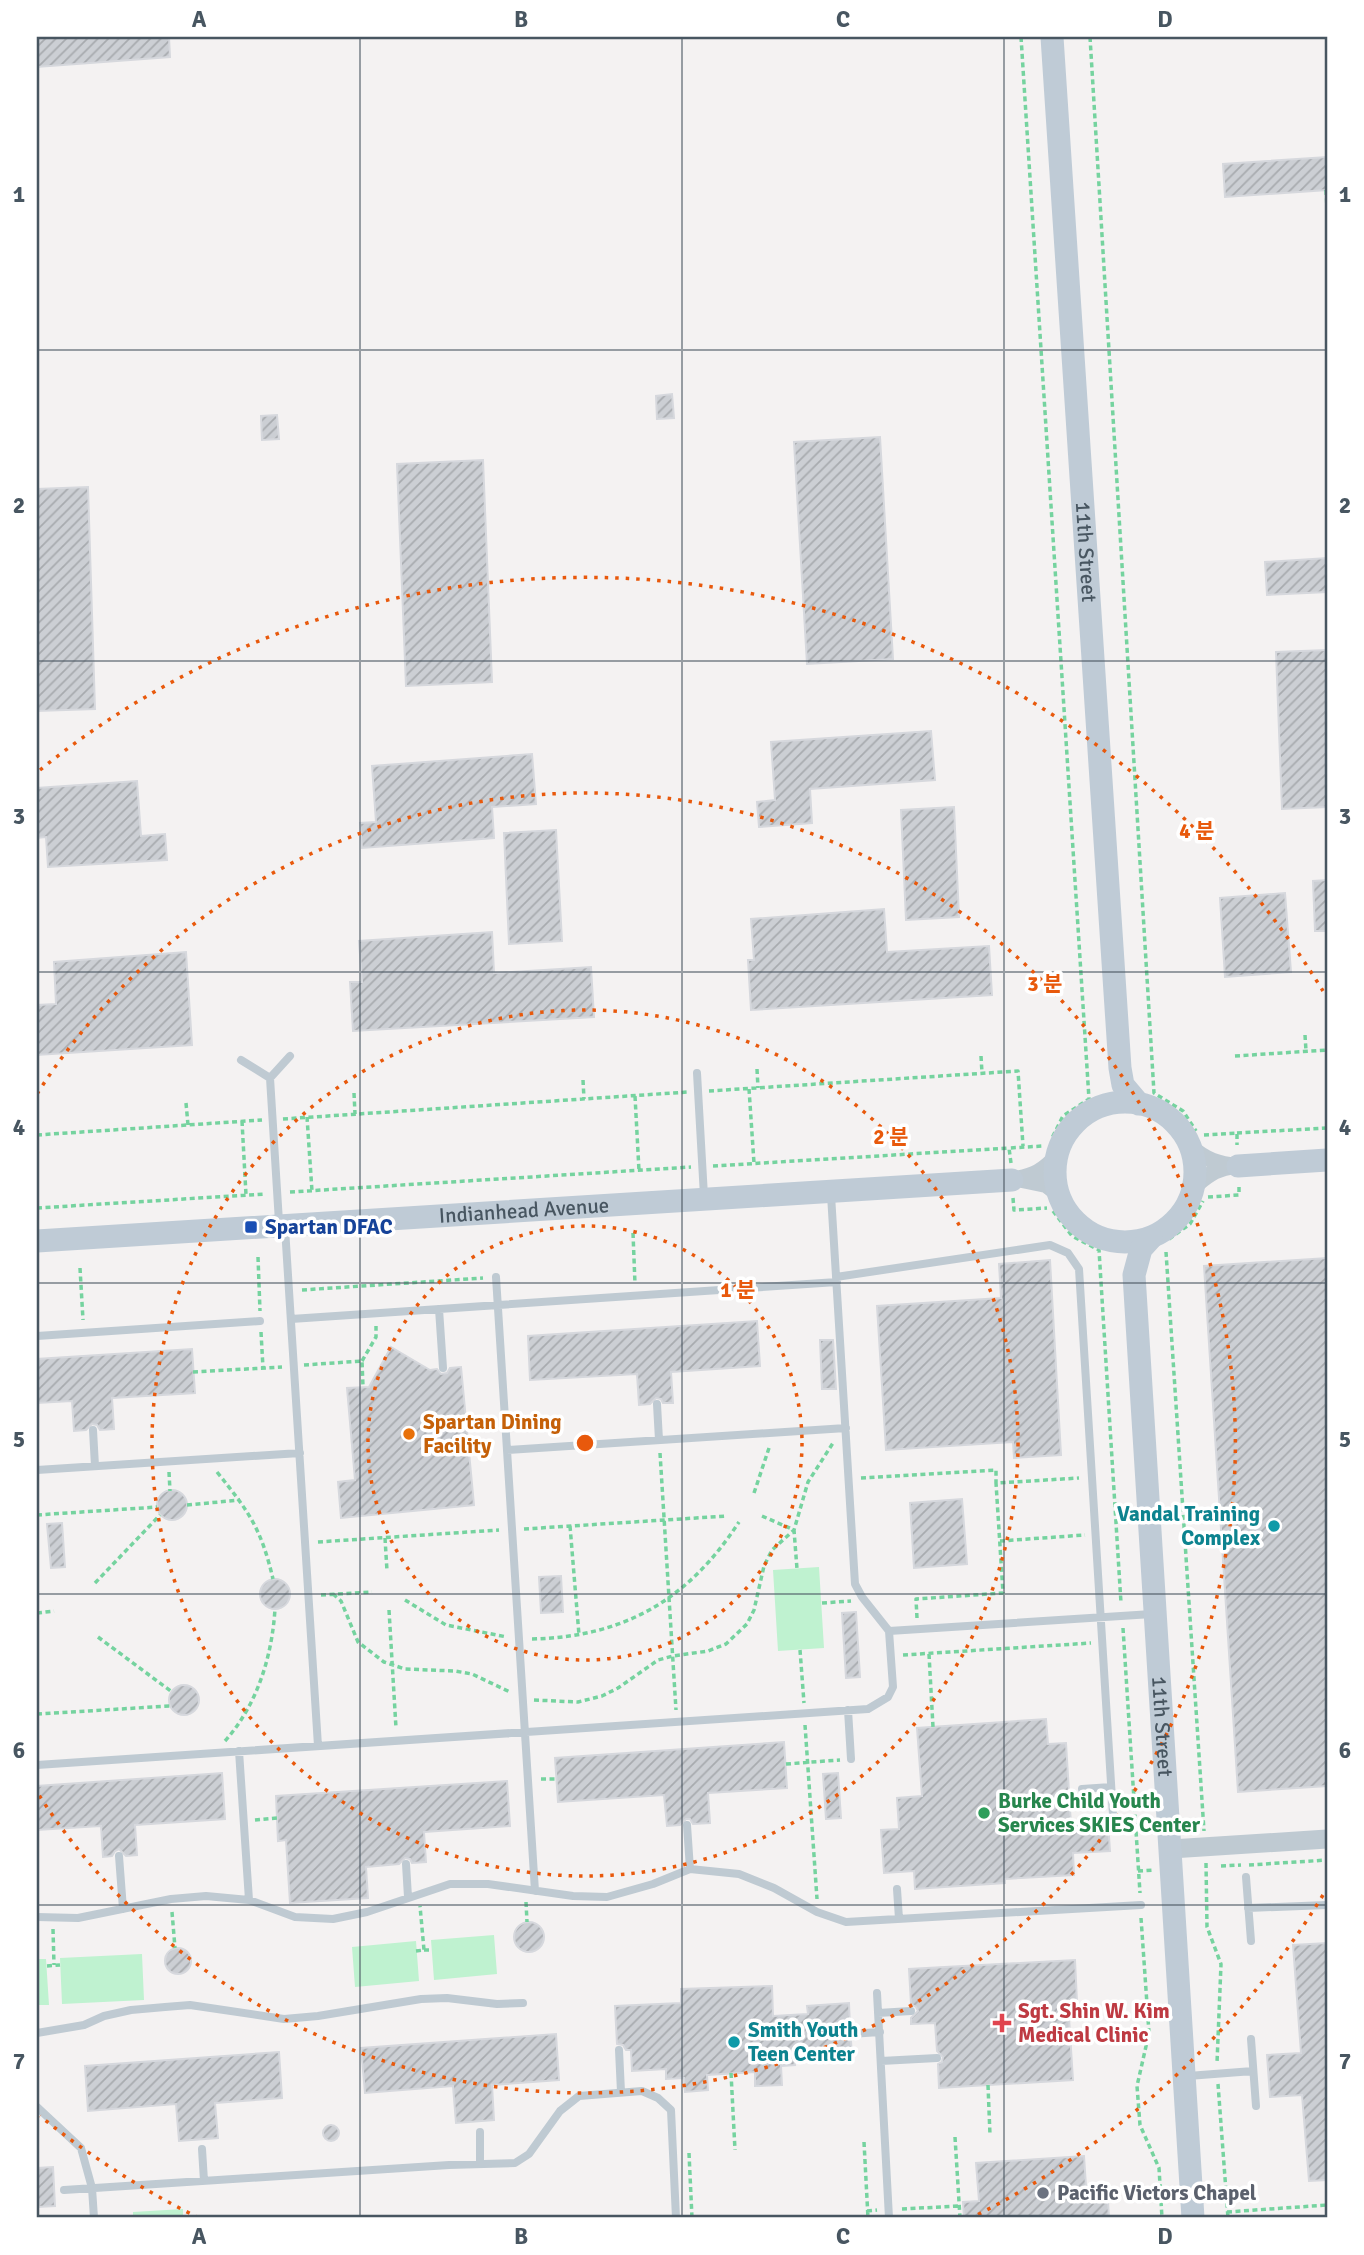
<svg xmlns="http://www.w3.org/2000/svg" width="1364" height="2255" font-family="Signika,'Noto Sans KR',sans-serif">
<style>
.pitch{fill:#bff2d0}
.building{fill:url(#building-hatch);stroke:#d6d8dd;stroke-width:2}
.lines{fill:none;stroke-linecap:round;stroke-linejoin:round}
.path{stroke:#75d39f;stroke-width:3.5;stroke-dasharray:5 3.5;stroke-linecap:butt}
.service{stroke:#bfcad2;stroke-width:8}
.minor{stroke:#bfcad2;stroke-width:16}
.tertiary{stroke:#bfcad2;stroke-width:19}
.secondary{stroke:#bfcbd6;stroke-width:23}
.grid{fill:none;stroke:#485661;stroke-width:2;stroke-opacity:0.55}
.ring{fill:none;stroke:#e8590c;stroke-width:3.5;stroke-dasharray:3.5 7}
.transit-dot{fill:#1a4fb4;stroke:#fff;stroke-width:2.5}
.food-dot{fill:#e8710a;stroke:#fff;stroke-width:2.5}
.culture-dot{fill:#0f9aa8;stroke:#fff;stroke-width:2.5}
.leisure-dot{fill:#2e9e5b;stroke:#fff;stroke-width:2.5}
.health-dot{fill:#e0444e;stroke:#fff;stroke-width:2.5}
.worship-dot{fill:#6b7280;stroke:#fff;stroke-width:2.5}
.labels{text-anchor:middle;stroke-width:7;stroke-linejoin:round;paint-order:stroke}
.street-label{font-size:21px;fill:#485661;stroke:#fff}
.transit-label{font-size:21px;font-weight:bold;fill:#164399;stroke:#fff;text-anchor:start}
.food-label{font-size:21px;font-weight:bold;fill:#c56008;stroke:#fff;text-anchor:start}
.culture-label{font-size:21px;font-weight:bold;fill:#0d838f;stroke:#fff;text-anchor:end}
.leisure-label{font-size:21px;font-weight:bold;fill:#27864d;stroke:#fff;text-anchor:start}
.health-label{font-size:21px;font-weight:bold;fill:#be3a42;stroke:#fff;text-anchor:start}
.worship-label{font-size:21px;font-weight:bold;fill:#5b616d;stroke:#fff;text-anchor:start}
.centre{fill:#e8590c;stroke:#fff;stroke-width:3.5}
.ring-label{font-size:21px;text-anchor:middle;font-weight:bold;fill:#e8590c;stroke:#fff;stroke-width:7;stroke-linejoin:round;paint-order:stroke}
.neatline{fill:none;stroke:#485661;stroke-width:2.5}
.grid-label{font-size:23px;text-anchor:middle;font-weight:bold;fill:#485661}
</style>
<defs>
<pattern id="building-hatch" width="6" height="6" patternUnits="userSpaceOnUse" patternTransform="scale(1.75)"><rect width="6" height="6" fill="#cccfd4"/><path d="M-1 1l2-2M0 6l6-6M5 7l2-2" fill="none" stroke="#a8abaf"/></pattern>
</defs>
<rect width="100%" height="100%" fill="#f4f2f2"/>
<path class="pitch" d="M819,1567L824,1648L778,1651L773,1570Z
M494,1935L497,1974L434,1980L431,1940Z
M416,1941L419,1981L355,1987L352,1947Z
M142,1954L144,2000L62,2004L60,1958Z
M37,1959H46L49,2005H37Z
M183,2209V2218H133V2212Z"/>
<path class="building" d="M37,37H169L170,57L37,67Z
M1327,157V190L1225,197L1223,164Z
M672,394L674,418L657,419L656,396Z
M277,415L279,439L262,440L261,416Z
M880,437L893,659L807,664L794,442Z
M483,460L492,682L406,686L397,464Z
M88,487L95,709L37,711V489Z
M1327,558V592L1267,595L1265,562Z
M1327,650V807L1282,809L1276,652Z
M931,731L935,780L810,789L812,823L759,827L757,802L775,800L771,742Z
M532,754L536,804L492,807L494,838L362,848L360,823L376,822L372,766Z
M137,781L141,836L165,834L167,860L48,867L46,837L37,838V788Z
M954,807L959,917L906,920L901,810Z
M556,830L562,941L509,944L504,833Z
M1327,880V931H1315L1313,881Z
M1285,893L1291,972L1225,977L1220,898Z
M884,909L887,952L989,946L992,995L751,1010L748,960H754L751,919Z
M492,932L494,973L591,967L594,1017L353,1031L350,982H362L359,941Z
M186,952L192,1045L37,1055V1005L56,1004L54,962Z
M1327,1258V1786L1238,1792L1204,1266Z
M1050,1260L1061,1455L1014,1458L1013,1442L886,1450L877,1306L1001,1298L999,1264Z
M757,1321L760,1366L671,1372L673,1403H663L661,1399L656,1398L650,1404L639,1405L637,1374L530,1380L528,1336Z
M820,1340H833L836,1389H822Z
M391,1347L430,1370L437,1369L441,1374L447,1373L450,1368L461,1367L474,1505L341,1518L338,1482L355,1480L347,1388L369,1387Z
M192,1349L195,1393L112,1398L114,1429L100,1430L97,1425L92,1424L86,1430L74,1431L72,1401L37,1403V1359Z
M157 1505a15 15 0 1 1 30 0a15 15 0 1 1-30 0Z
M962,1499L967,1564L914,1568L910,1503Z
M62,1523L65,1567L51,1568L47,1524Z
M561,1576L563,1612L541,1613L539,1577Z
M260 1594a15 15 0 1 1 30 0a15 15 0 1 1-30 0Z
M856,1612L860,1677L846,1678L842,1613Z
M169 1700a15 15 0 1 1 30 0a15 15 0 1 1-30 0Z
M1046,1719L1048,1744L1066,1743L1071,1825L1108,1822L1110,1851L1073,1853L1074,1875L1005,1879V1883L915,1889L914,1871L884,1873L881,1830L899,1829L897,1798L922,1796L917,1728Z
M784,1742L787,1788L708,1793L710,1823L693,1824L690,1819H686L680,1825L667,1826L664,1795L558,1802L555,1758Z
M222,1773L225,1819L135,1825L137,1855L126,1856L119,1849L115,1851L112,1856L103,1857L101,1826L37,1830V1786Z
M838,1773L841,1818L826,1819L823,1774Z
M507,1781L510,1826L424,1832L426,1862L412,1863L410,1859L405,1858L399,1864L366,1867L368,1898L290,1903L286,1840L278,1841L276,1796Z
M514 1937a15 15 0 1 1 30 0a15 15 0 1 1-30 0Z
M1327,1943V2180L1309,2181L1302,2095L1270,2097L1267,2055L1301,2053L1293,1945Z
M165 1961a13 13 0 1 1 26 0a13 13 0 1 1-26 0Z
M1075,1960L1077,2002H1068L1073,2080L939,2088L938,2064L942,2062L943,2057L937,2051L935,2023L911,2024V2018L918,2011L916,2007L911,2004L909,1969Z
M772,1986L773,2016L808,2014L807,2006L849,2003L850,2027L846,2029L844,2034L845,2038L851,2041L852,2056L794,2059L795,2065L781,2066L782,2085L755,2086V2072L707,2075L708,2090L685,2092L684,2078L666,2079V2069L632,2071L631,2050H626L623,2045L617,2044L615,2006L681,2003V1989Z
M556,2034L559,2080L492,2085L494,2120L456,2123L453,2086L365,2093L361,2048Z
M279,2052L282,2098L215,2103L218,2138L179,2141L176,2104L88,2111L85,2066Z
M323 2133a8 8 0 1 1 16 0a8 8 0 1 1-16 0Z
M1084,2156L1086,2186L1107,2184L1109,2218H964L963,2202L979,2201L976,2163Z
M53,2167L55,2206L37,2207V2168Z"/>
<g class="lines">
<path class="path" d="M1021,37L1089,1099L1063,1116L1051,1140
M1090,37L1154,1093L1183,1111L1196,1131
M1326,190L1327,208
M1305,1035L1306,1051
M981,1056L982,1073
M1235,1056L1327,1050
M757,1069L758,1088
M583,1080L584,1099
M749,1089L754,1163
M709,1091L1018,1071L1023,1146
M354,1093L355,1114
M635,1096L639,1171
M186,1103L188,1125
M307,1117L312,1191
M283,1119L688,1092
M242,1121L246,1195
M1237,1133L1327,1128
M37,1135L262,1120
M1204,1135L1237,1133V1145
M1011,1163L1009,1148L1043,1146
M713,1166L1009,1148
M290,1192L691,1167
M1208,1197L1239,1195V1185
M1013,1198L1014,1210L1047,1208
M37,1208L265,1194
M1053,1211L1072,1236L1099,1250L1121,1603
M633,1233L635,1284
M1169,1239L1190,1224L1203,1201
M1166,1252L1204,1831
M258,1257L260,1311
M80,1268L83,1320
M302,1290L483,1278
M261,1332L263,1368
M362,1361L376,1337V1326
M304,1365L362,1361L363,1387
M193,1372L282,1367
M660,1453L676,1710
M169,1472L170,1491
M217,1472C249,1512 261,1528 273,1579
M861,1478L996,1470V1483
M754,1493L770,1445
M187,1505L240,1500
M37,1515L157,1507
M762,1516L794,1530L797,1569
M570,1526L579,1635
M524,1529L727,1516
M385,1538L387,1571
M1000,1541L1085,1535
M318,1542L499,1530
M95,1583L160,1515
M333,1594L341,1601L358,1642L384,1662L405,1669L455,1671L472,1674L510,1692
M321,1595L372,1592
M405,1600L446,1625L507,1637
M822,1603L851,1601
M389,1610L396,1728
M37,1613L54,1611
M917,1618L916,1599L1003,1593L996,1483L1079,1478
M1123,1628L1140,1893
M98,1637L172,1692
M532,1639C625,1637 689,1599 739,1522
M800,1650L804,1703
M929,1654L933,1727
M903,1655L1091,1643
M534,1700L578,1702L602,1696L618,1688L658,1660L673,1656L708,1651L726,1644L747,1624L754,1610L764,1566L772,1550L794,1530L808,1482L833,1443
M37,1714L170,1706
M805,1725L817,1899
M225,1741C257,1705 272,1657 275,1609
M786,1764L840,1760
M541,1779H556
M255,1820L277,1818
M1186,1823L1203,1822
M1135,1826L1151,1825
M1206,1863L1207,1927L1221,1964L1217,2063
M1249,1865L1327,1860
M1221,1866L1241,1865
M1138,1871L1154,1870
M526,1902L527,1922
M172,1912L175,1948
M1141,1918L1149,2033L1137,2086L1140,2125L1159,2168L1162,2218
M53,1929L54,1965
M424,1950H431
M416,1951L424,1950L420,1906
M47,1966L60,1965
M731,2073L735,2150
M1218,2084L1228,2218
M988,2085L990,2135
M955,2137L960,2218
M864,2142L868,2218
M689,2153L692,2218
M902,2209L959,2206
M867,2211L877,2210
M1227,2212L1327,2205"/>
<path class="service" d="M241,1060L270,1078
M697,1073L704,1196
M831,1195L855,1584L862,1597L889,1631
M279,1222L270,1078L290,1056
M285,1228L318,1746
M496,1277L535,1891
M836,1277L1050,1245L1068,1253L1079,1269L1113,1815
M439,1309L443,1368
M291,1319L837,1282
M37,1336L260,1321
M657,1404L659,1440
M93,1430L95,1466
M507,1450L846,1428
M37,1470L300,1453
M848,1710L851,1759
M239,1751L249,1900
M37,1765L868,1709L888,1697L893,1687L889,1631L1152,1614
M1082,1789L1111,1787
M687,1825L690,1869
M119,1856L123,1909
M406,1864L408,1897
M1246,1877L1251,1941
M897,1889L899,1919
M1248,1908L1327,1905
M37,1917L78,1918L171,1899L206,1896L249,1900L295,1917L333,1919L367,1912L450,1884H488L573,1896L607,1897L653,1884L690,1869L739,1874L774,1888L817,1912L846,1922L1141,1905
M877,1993L889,2218
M878,2013L911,2011
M37,2033L84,2025L104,2016L131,2010L165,2007L190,2005L284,2019L318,2016L421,1999L447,1998L497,2004L523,2003
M850,2034L880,2032
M1251,2039L1256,2106
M619,2050L621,2092
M881,2061L937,2058
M1188,2076L1253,2071
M37,2107L81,2148L92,2188L94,2218
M480,2132V2163
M202,2149L204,2181
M64,2190L449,2165L515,2163L529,2154L560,2111L579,2096L642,2091L658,2098L671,2110L676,2218"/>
<path class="minor" d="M1191,1147C1206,1160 1218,1164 1238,1166
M1012,1180C1035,1175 1042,1172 1058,1155
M1022,1180L1046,1185L1059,1195
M1194,1187C1206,1176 1214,1170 1230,1167"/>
<path class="tertiary" d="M1171,1849L1327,1839"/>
<g class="secondary">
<path id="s1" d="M1052,37L1120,1068L1123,1085L1139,1104"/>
<circle cx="1125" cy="1172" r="70"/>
<path d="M1238,1166L1327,1160"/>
<path id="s2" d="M1151,1238L1141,1249L1134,1275L1193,2218"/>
<path id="s3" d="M37,1241L1012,1180"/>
</g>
</g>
<path class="grid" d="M360,37V2218M682,37V2218M1004,37V2218M37,350H1327M37,661H1327M37,972H1327M37,1283H1327M37,1594H1327M37,1905H1327"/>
<g class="ring">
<circle cx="585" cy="1443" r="217"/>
<circle cx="585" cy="1443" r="433"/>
<path d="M37 1094A650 650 0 1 1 37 1792"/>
<path d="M1323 1895A866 866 0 0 1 971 2218M199 2218A866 866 0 0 1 40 2116M40 770A866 866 0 0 1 1323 991"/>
</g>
<rect class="transit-dot" x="244" y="1220" width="14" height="14" rx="3.5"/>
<circle class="food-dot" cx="409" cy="1434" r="7"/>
<g class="culture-dot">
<circle cx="1274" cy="1526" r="7"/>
<circle cx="734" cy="2042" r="7"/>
</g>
<circle class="leisure-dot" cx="984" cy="1813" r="7"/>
<path class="health-dot" d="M998.5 2012.5h7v7h7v7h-7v7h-7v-7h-7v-7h7z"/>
<circle class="worship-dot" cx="1043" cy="2193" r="7"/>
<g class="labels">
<g class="street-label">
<text dy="7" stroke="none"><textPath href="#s1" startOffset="516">11th Street</textPath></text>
<text dy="7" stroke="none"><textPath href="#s3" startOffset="488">Indianhead Avenue</textPath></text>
<text dy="7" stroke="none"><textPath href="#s2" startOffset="494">11th Street</textPath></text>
</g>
<g class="transit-label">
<text x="265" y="1234">Spartan DFAC</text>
</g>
<g class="food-label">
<text x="423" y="1429">Spartan Dining<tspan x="423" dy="24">Facility</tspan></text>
</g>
<g class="culture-label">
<text x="1260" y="1521">Vandal Training<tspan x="1260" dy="24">Complex</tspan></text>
<text x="748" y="2037" text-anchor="start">Smith Youth<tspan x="748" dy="24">Teen Center</tspan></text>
</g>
<g class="leisure-label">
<text x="998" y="1808">Burke Child Youth<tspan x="998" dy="24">Services SKIES Center</tspan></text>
</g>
<g class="health-label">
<text x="1018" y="2018">Sgt. Shin W. Kim<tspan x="1018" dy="24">Medical Clinic</tspan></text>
</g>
<g class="worship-label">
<text x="1057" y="2200">Pacific Victors Chapel</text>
</g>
</g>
<circle cx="585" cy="1443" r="10" class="centre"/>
<g class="ring-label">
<text x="1197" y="838">4 분</text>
<text x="1045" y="991">3 분</text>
<text x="891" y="1144">2 분</text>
<text x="738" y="1297">1 분</text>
</g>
<rect width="1364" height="2255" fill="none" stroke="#ffffff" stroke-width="77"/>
<rect x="38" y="38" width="1288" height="2178" class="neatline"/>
<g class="grid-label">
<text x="199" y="27">A</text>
<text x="521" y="27">B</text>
<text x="843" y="27">C</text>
<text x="1165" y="27">D</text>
<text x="19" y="202">1</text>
<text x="1345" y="202">1</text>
<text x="19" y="513">2</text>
<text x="1345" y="513">2</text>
<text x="19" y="824">3</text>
<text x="1345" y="824">3</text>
<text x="19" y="1135">4</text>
<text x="1345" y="1135">4</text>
<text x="19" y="1447">5</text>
<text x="1345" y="1447">5</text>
<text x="19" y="1758">6</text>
<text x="1345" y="1758">6</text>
<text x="19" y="2069">7</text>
<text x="1345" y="2069">7</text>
<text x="199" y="2244">A</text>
<text x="521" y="2244">B</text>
<text x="843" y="2244">C</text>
<text x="1165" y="2244">D</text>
</g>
</svg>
